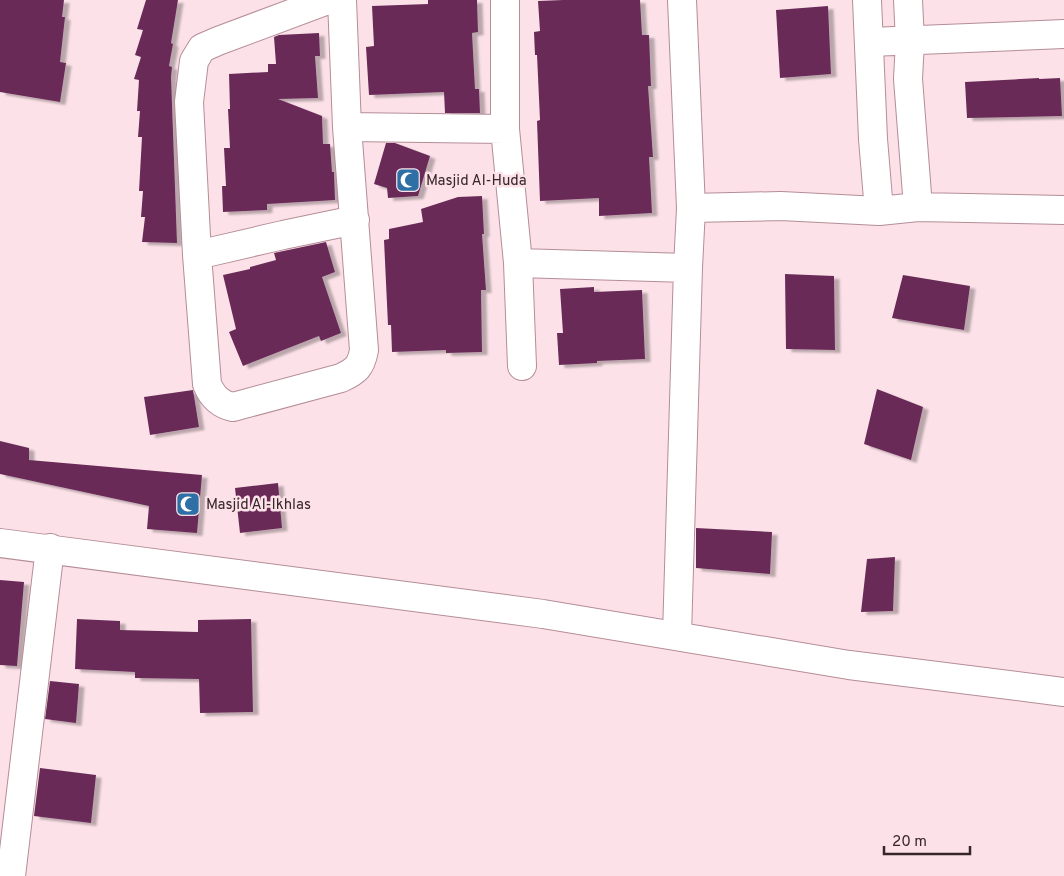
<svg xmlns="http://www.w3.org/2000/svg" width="1064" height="876" font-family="Overpass,sans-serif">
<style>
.building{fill:#692c59;filter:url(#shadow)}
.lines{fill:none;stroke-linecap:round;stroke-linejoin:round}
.street-casing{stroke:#b58d97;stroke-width:30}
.secondary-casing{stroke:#b58d97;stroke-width:30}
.street{stroke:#fff;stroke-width:28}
.secondary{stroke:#fff;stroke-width:28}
.labels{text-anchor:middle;stroke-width:5;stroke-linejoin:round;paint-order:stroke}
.poi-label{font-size:15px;fill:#36262a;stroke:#fce2e8;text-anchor:start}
</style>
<defs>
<filter id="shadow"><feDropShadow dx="5.5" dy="3" stdDeviation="1" flood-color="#0004"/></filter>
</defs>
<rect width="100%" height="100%" fill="#fce2e8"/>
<path class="building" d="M0,0H64L62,17H65L60,62L66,63L60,102L0,92Z
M146,0H178L171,43L173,44L169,66L172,67L171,77L177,243L142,242L145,217H141L143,191H139L142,137H138L140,111H137L139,80L134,79L141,57L135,55L143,30L137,29Z
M428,0H477L478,32L472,33L475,89H479L480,113H445L444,92L369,95L366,47L374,46L372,6L428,4Z
M563,0H640L642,35H649L651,86H648L653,157H649L652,213L599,216V198L540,201L537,121L540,120L537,55H535L534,32L540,31L538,1Z
M828,6L831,74L780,78L776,10Z
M319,33L320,56H315L318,98L278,99L322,116L323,144H330L332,172H334L335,200L267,204V210L223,212L222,186H226L224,148H230L228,109H230L229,74L268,72V64H276L274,37L279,35Z
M1039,78V79L1060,78L1062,116L967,118L965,82Z
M386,143H395L430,156L418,196L388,198L387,188L374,184Z
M482,196L484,234H482L486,290H481L482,352L446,353V350L392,352L391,325H388L384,240L389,239V229L423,222L421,209L458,197Z
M326,242L335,272L322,277L341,333L321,341L319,336L243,366L229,332L236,329L223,275L250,269V267L276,260L274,253Z
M785,274L834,276L835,350L786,349Z
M903,275L970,286L964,330L892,318Z
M594,287V292L642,290L645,359L597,361V363L559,365L557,333H563L560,289Z
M877,389L923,407L911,460L864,444Z
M193,390L199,427L150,435L144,397Z
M0,441L29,448V460L202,475L197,533L147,529L149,506L0,474Z
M278,483L282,528L240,533L235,488Z
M696,528L772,532L770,574L696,568Z
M895,557L893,611L861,612L867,559Z
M0,580L24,582L17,666L0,665Z
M77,619L120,621V630L198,632V620L251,619L253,712L200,713L199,679L135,678V672L75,669Z
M50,681L79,684L76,723L45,719Z
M40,768L96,775L91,823L34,816Z"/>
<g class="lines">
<g class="street-casing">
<path id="street" d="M328,0L218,41L202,48L194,61L189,102L197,255L207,384C212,396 219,404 233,407L341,378C356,371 361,367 364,350L347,127L342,0
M505,0V129L518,263L522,366
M682,0L691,208
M867,0L873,139L879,211
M908,0L910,41L908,79L918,207
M870,42L1064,34
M347,127L505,129
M197,255L283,235L355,220
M518,263L688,268
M677,635L688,268L691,208L781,206L879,211L918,207L1064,210
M11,876L50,548"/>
</g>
<g class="secondary-casing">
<path id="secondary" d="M0,543L543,614L849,665L1064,692"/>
</g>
<use href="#street" class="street"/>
<use href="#secondary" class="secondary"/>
</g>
<defs>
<g id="mosque-square" transform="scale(1.25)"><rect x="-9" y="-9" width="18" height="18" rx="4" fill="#2e70a6" stroke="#fce2e8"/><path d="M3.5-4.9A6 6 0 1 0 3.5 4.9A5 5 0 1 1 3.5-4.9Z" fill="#fff"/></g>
</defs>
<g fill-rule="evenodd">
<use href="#mosque-square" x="408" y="180"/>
<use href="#mosque-square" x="188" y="504"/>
</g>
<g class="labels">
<g class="poi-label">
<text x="426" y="185">Masjid Al-Huda</text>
<text x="206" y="509">Masjid Al-Ikhlas</text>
</g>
</g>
<path d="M884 846v8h86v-8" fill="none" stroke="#36262a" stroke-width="2.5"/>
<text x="892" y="846" font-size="15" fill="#36262a" stroke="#fce2e8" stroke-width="4" paint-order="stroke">20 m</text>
</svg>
